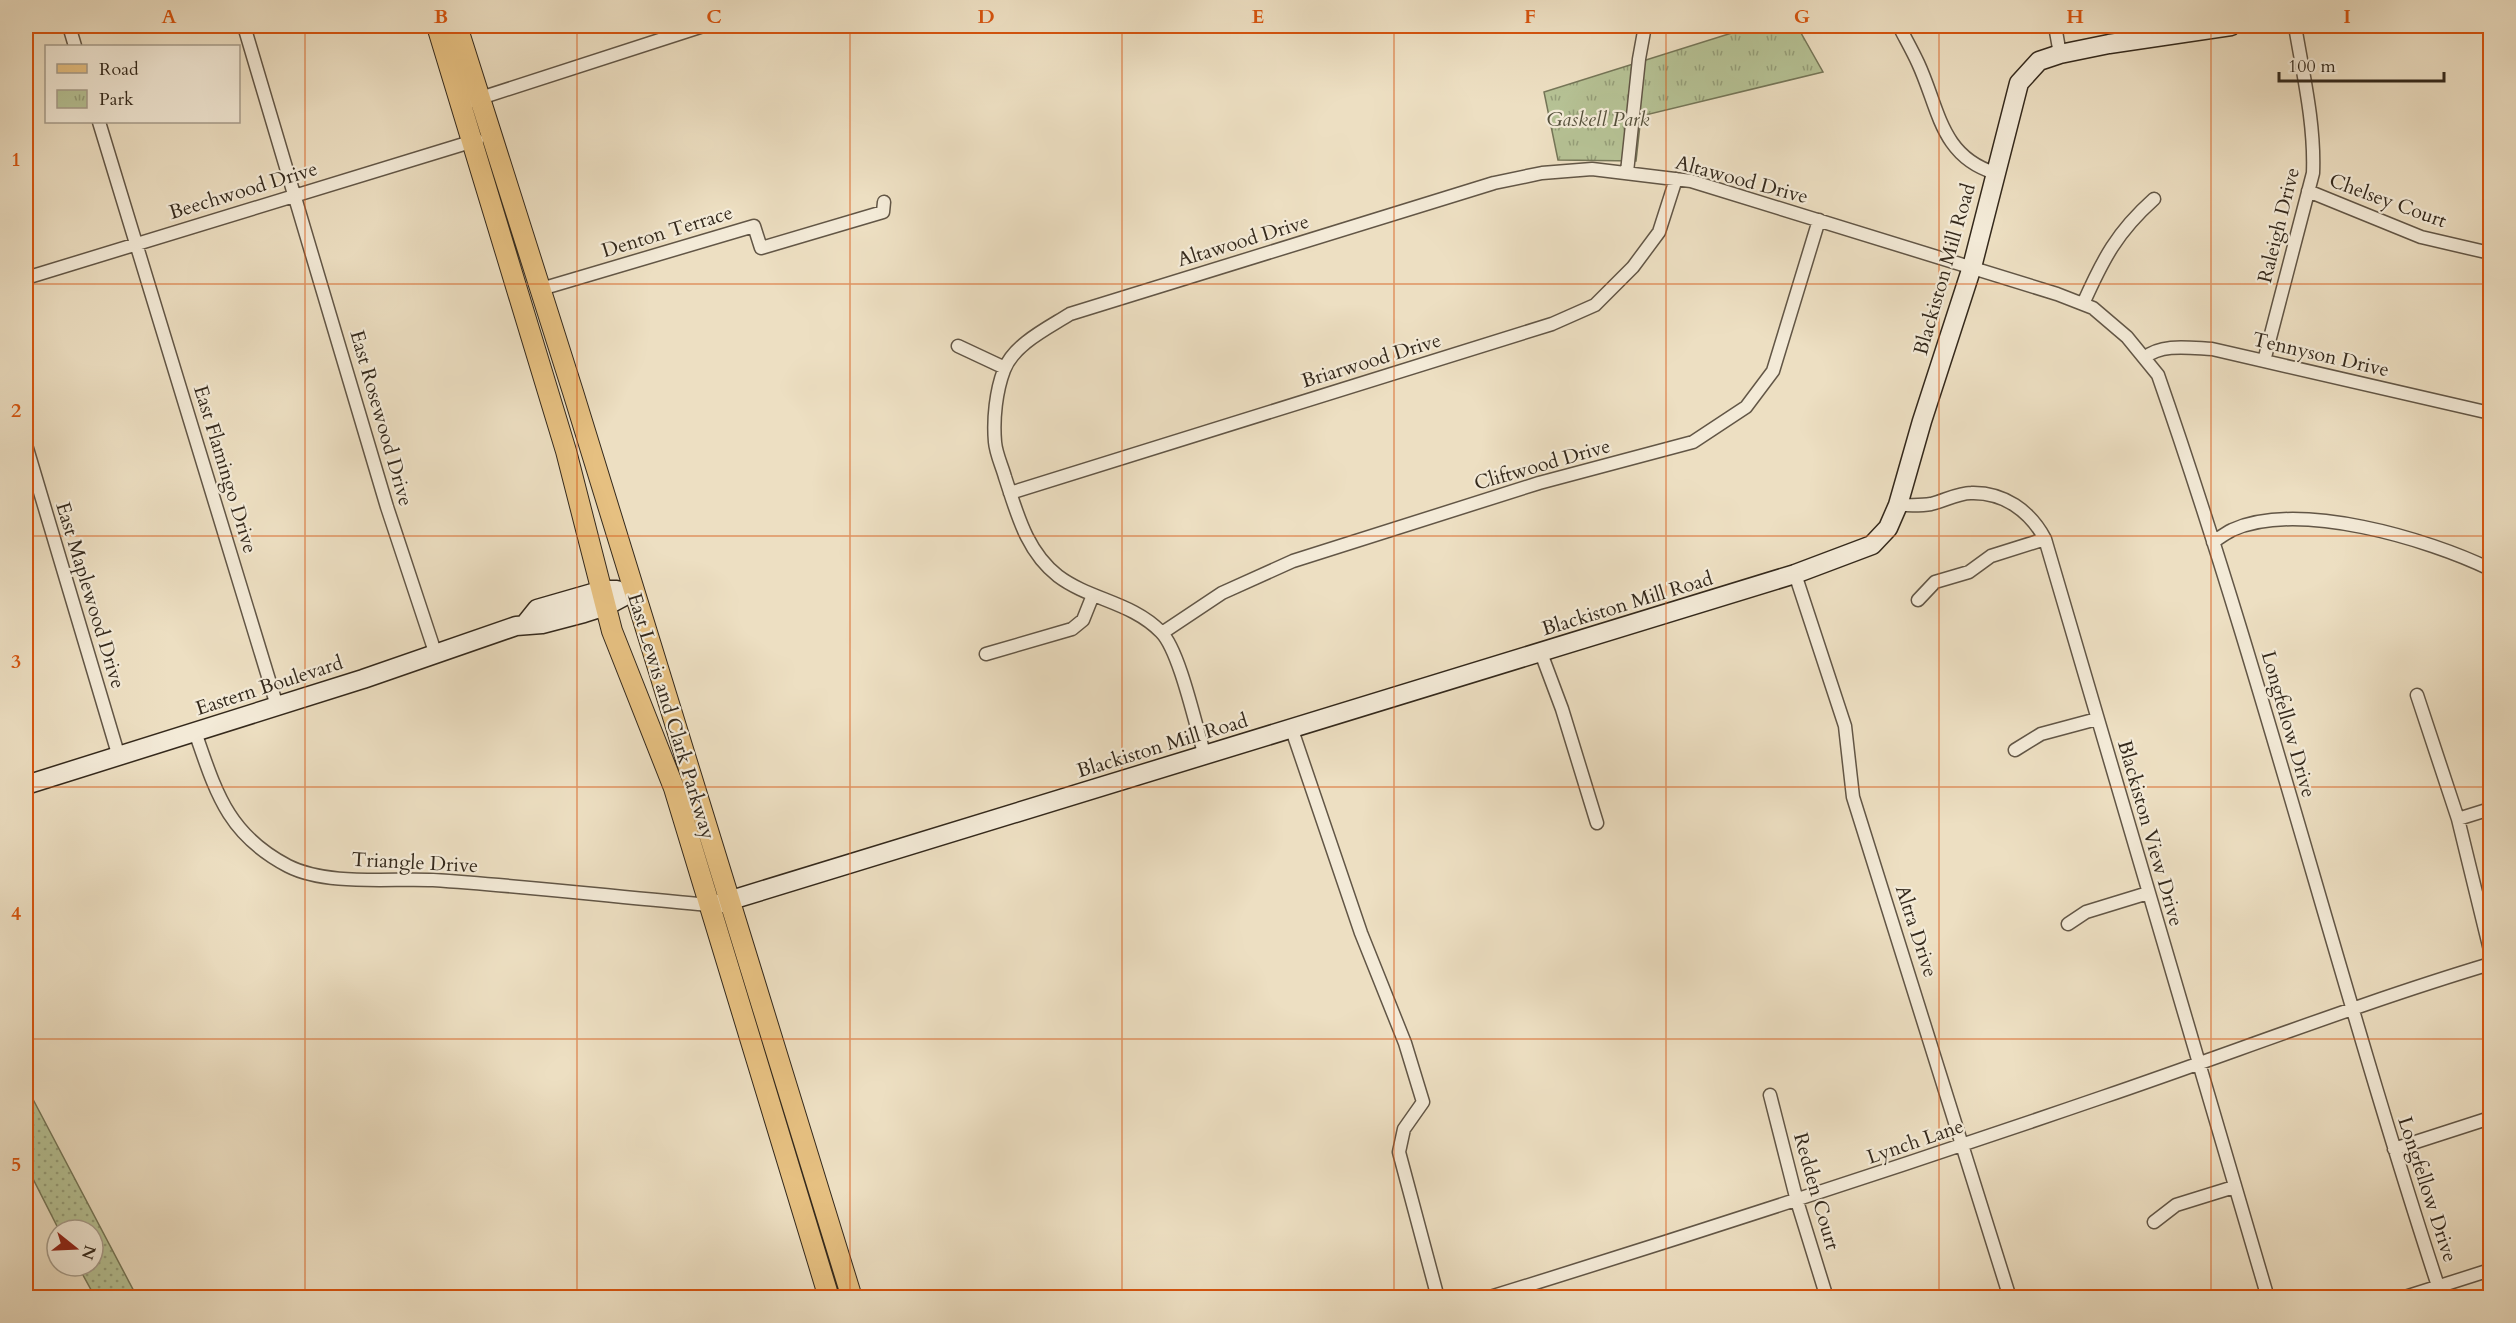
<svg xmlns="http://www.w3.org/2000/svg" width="2516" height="1323" font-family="Cardo,serif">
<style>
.grass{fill:url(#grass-dots);stroke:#757658;stroke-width:1.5}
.park{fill:url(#park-tufts);stroke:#757658;stroke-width:1.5}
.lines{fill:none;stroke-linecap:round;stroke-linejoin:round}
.street-casing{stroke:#625646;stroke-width:15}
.secondary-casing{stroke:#34291c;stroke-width:21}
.primary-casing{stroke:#34291c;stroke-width:22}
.street{stroke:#f3ead7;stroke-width:12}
.secondary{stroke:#f3ead7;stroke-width:18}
.primary{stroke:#e6c081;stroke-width:20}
.grid{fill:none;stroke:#d6540e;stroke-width:1.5;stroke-opacity:0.55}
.labels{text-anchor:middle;stroke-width:4.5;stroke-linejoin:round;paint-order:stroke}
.park-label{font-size:20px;font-style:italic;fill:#544f3a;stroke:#f3ead7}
.street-label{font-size:20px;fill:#34291c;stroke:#f3ead7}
.neatline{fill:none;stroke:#d6540e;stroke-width:2}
.grid-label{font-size:20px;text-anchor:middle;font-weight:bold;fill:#d6540e}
</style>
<defs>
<pattern id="grass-dots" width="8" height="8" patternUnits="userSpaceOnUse" patternTransform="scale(1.5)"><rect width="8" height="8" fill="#b6c295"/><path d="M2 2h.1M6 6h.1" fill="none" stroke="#959e79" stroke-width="1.8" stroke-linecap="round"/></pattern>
<pattern id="park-tufts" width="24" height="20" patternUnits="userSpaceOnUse" patternTransform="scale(1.5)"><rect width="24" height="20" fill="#b6c295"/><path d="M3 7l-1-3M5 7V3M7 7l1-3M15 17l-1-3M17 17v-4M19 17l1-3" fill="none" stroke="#959e79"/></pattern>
</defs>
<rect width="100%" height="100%" fill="#eddfc2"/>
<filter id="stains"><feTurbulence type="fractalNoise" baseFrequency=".00333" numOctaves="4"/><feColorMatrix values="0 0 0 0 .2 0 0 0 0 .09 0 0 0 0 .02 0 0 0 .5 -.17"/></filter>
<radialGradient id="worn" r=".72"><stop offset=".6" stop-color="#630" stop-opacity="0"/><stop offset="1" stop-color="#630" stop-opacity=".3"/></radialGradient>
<path class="grass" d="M26,1086L137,1297H95L78,1266H93V1230H59L26,1165Z"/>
<path class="park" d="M1754,26H1797L1823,72L1641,116L1636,161L1558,160L1544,92Z"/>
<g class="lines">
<g class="street-casing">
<path id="street" d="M69,26L75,46
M244,26L387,507L435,652
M1899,26C1905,38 1912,50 1918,63C1939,108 1940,156 1995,173
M2055,26L2060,54
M462,104L703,26
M99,122L277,706
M1627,172L1639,59L1645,26
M2308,191L2421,237L2490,253
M26,278L477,140
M541,289L754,226L761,248L883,212L884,202
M2083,304C2103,259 2117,232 2154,199
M958,346L1005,368
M2144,358C2162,343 2190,348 2212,349L2490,413
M2264,361L2313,173C2315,124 2303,74 2295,26
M26,445L119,757
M1010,493L1552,324L1595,305L1633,267L1659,232L1676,179
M1898,505C1909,505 1920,506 1931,504C1944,501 1958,493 1971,493C2004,492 2030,511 2045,539L2268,1298
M2213,542C2219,538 2226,533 2232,530C2299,500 2428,539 2490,569
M1795,574L1845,726L1853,797L2010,1298
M1918,600L1935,582L1969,572L1991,556L2045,539
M1162,633L1222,593L1293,561L1539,483L1693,442L1746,407L1773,371L1819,220
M1541,653L1562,709L1597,823
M986,654L1072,629L1083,620L1093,595
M2417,695L2458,819L2490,950
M1292,730L1361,933L1405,1043L1423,1102L1404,1129L1399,1152L1438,1298
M195,732C216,792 227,834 288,866C327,886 390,878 433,880C525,886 618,897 710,905
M2015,750L2041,734L2097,719
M1205,756C1196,728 1180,651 1161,632C1132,602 1090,600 1058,576C1026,551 1017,513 1005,477C1002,466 996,454 995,442C993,419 996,391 1004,370C1014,344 1048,328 1070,314L1494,183L1542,173L1592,169L1691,181L2057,294L2093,308L2127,337L2158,375C2264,679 2341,992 2442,1298
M2458,819L2490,809
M2068,924L2086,912L2148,893
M1770,1095L1797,1201L1827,1298
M2394,1149L2490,1118
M2154,1222L2176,1205L2234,1187
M1487,1298C1694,1234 1899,1167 2103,1097C2232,1053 2360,1003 2490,964
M2402,1298L2490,1270"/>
</g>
<g class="secondary-casing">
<path id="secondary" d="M525,624L537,609L603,590H617
M26,785L363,679L516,626L542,624L584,613L606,606L634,591
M715,905L1795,574L1872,545L1888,528L1898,505L1922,421L1972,267L2019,83L2039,61L2060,54L2109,44L2231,26"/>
</g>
<g class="primary-casing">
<path id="primary" d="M437,26L566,451L612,631L674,788L829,1298
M457,26L573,392L852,1298"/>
</g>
<use href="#street" class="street"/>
<use href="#secondary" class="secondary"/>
<use href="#primary" class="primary"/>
</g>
<path class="grid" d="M305,26V1298M577,26V1298M850,26V1298M1122,26V1298M1394,26V1298M1666,26V1298M1939,26V1298M2211,26V1298M26,284H2490M26,536H2490M26,787H2490M26,1039H2490"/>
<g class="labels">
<g class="park-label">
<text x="1598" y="126">Gaskell Park</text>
</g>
<g class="street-label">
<text transform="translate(1742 179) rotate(15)" y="7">Altawood Drive</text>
<text transform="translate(243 190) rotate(-17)" y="7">Beechwood Drive</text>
<text transform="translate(2388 200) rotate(20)" y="7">Chelsey Court</text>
<text transform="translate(2278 225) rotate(-76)" y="7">Raleigh Drive</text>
<text transform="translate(667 231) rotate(-17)" y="7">Denton Terrace</text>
<text transform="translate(1243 240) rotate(-17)" y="7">Altawood Drive</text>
<text transform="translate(1944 269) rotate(-74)" y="7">Blackiston Mill Road</text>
<text transform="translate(2321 354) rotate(13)" y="7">Tennyson Drive</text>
<text transform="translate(1371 360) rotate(-17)" y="7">Briarwood Drive</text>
<text transform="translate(382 418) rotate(74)" y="7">East Rosewood Drive</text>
<text transform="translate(1542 464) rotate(-16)" y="7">Cliftwood Drive</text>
<text transform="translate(226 469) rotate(73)" y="7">East Flamingo Drive</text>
<text transform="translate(91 595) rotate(73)" y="7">East Maplewood Drive</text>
<text transform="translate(1627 603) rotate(-17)" y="7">Blackiston Mill Road</text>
<text transform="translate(269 685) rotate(-18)" y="7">Eastern Boulevard</text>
<text transform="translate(672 716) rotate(73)" y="7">East Lewis and Clark Parkway</text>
<text transform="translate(2289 724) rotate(74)" y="7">Longfellow Drive</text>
<text transform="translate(1162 745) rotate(-17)" y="7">Blackiston Mill Road</text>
<text transform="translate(2151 833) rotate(74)" y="7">Blackiston View Drive</text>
<text transform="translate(415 862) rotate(3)" y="7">Triangle Drive</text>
<text transform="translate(1917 931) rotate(72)" y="7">Altra Drive</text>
<text transform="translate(1915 1141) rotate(-19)" y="7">Lynch Lane</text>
<text transform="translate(2428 1189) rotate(72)" y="7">Longfellow Drive</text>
<text transform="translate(1817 1191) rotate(74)" y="7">Redden Court</text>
</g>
</g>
<rect width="2516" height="1323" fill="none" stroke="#eddfc2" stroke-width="66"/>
<rect x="45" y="45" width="195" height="78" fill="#f3ead7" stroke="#a79d8c" stroke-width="1.5"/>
<rect x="57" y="64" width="30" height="9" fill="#e6c081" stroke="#a79d8c" stroke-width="1.5"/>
<text x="99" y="75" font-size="18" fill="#34291c">Road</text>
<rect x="57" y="90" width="30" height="18" fill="url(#park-tufts)" stroke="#a79d8c" stroke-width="1.5"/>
<text x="99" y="105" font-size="18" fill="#34291c">Park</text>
<g transform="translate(75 1248) rotate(108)"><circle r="28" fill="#f3ead7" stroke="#a79d8c" stroke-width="1.5"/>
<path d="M0-4.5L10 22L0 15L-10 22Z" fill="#8f2418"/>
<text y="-9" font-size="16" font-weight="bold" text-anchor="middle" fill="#34291c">N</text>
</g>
<path d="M2279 72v9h165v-9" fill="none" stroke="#34291c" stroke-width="3"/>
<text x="2288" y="72" font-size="18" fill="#34291c" stroke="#f3ead7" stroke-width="4.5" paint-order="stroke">100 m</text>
<rect x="33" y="33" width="2450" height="1257" class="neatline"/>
<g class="grid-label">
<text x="169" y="23">A</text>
<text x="441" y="23">B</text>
<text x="714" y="23">C</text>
<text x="986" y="23">D</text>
<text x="1258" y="23">E</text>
<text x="1530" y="23">F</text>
<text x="1802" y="23">G</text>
<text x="2075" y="23">H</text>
<text x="2347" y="23">I</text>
<text x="16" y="166">1</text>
<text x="16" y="417">2</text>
<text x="16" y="668">3</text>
<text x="16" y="920">4</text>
<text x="16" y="1171">5</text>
</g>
<rect width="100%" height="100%" filter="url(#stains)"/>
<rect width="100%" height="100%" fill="url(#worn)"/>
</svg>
